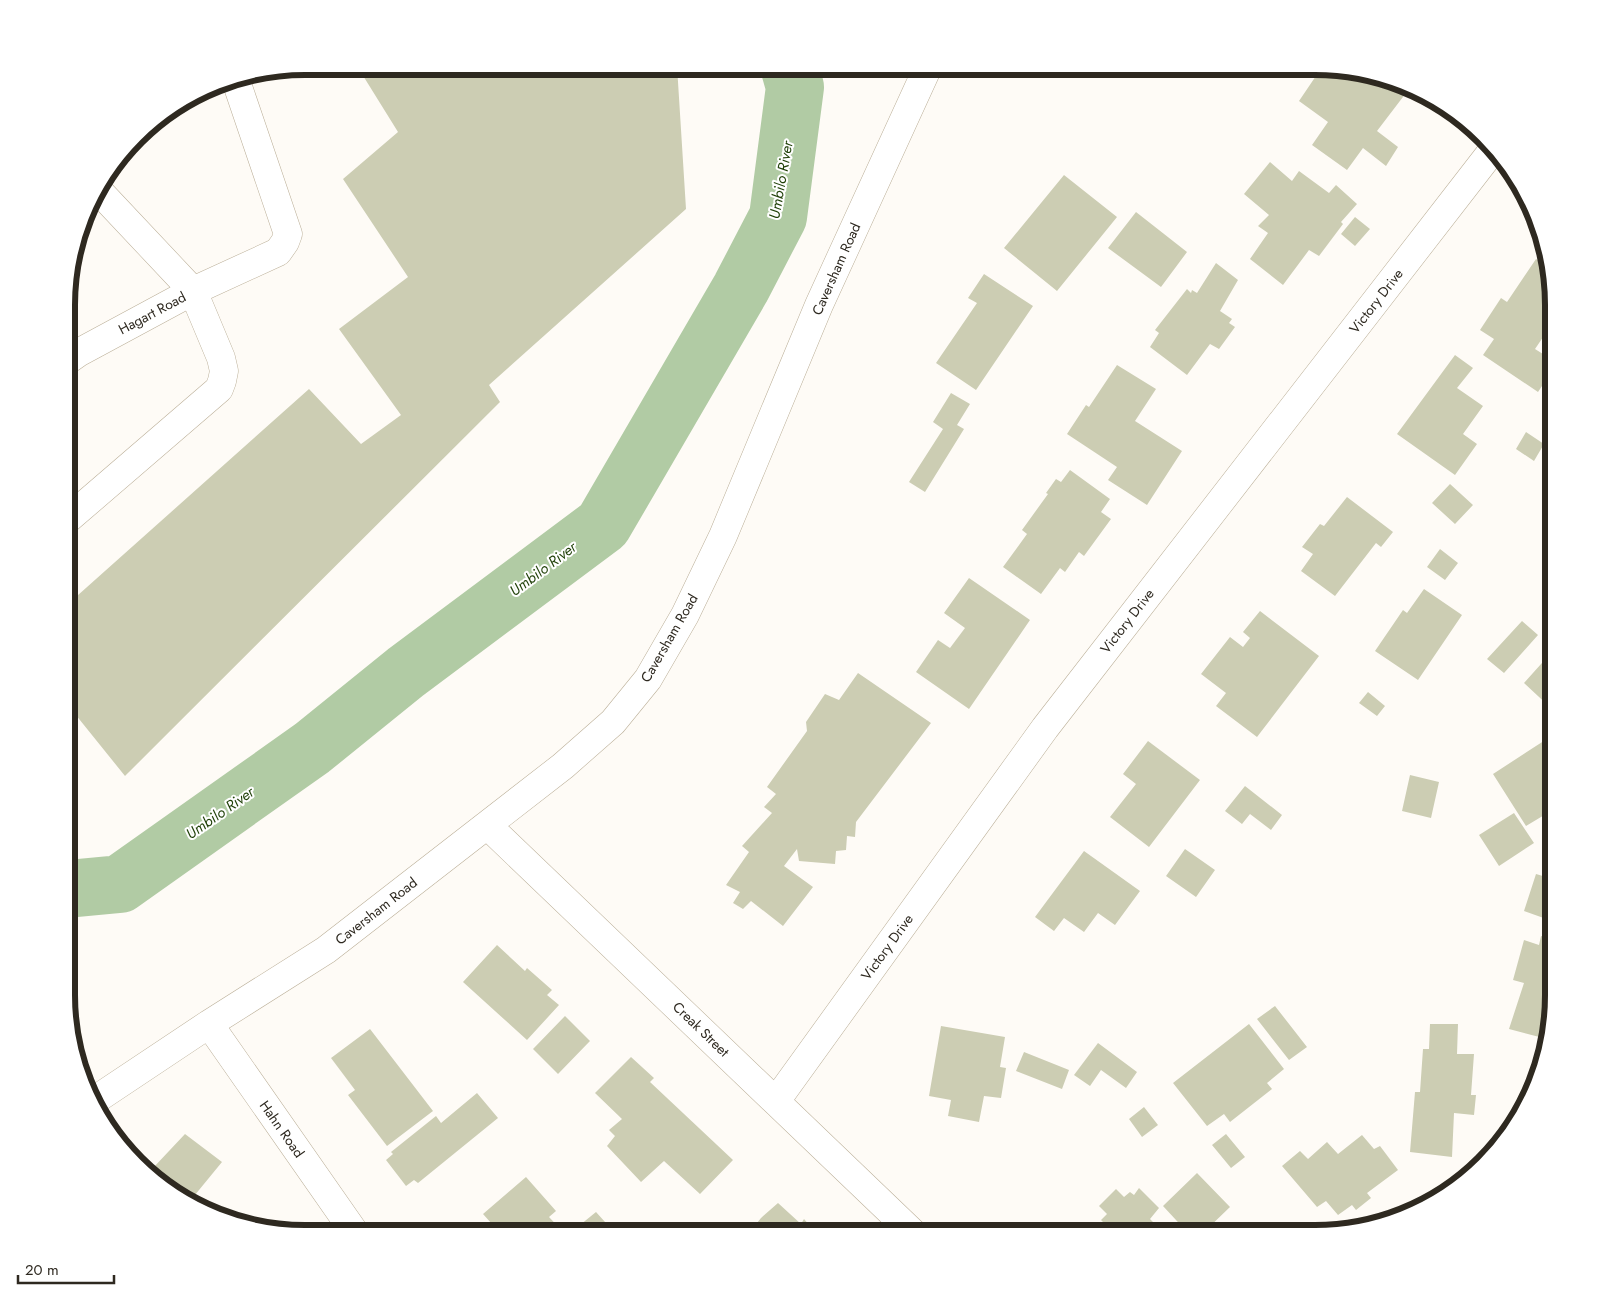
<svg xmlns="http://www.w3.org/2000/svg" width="1620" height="1300" font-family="Jost,sans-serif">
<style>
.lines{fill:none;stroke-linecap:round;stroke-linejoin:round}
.river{stroke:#b1cba4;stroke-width:58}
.building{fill:#cccdb3}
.minor-casing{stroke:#bbaf98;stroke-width:29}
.minor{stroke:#fff;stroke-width:28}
.labels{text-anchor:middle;stroke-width:4;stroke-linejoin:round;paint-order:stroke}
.street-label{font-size:14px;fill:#2e2920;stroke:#fff}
.water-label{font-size:15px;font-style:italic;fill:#1e3f06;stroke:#fff}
.rim{fill:none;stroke:#2e2920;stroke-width:6}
</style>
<rect width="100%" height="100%" fill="#fefbf6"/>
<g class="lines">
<path class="river" d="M67,889L120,884L312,748L406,672L603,525L741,288L778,217L795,87L789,66"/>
</g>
<path class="building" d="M357,66H677L686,209L489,385L500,402L125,776L67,704L68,604L309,389L361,444L401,415L339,329L408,277L343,179L398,132Z
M1314,67H1330L1390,81L1406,93L1377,131L1398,147L1386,166L1363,148L1347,170L1312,145L1328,122L1299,101L1320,70Z
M1270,162L1292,181L1299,171L1329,193L1336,185L1357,204L1341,222L1343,224L1319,256L1309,250L1283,285L1250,259L1268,233L1258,226L1269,215L1244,194Z
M1064,175L1117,217L1057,291L1004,248Z
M1136,212L1187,252L1161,287L1108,248Z
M1355,217L1370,229L1355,246L1341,234Z
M1536,259L1544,264L1554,305V321L1535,349L1554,361V368L1538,392L1483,355L1494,339L1480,330L1501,298L1507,302Z
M1216,263L1238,280L1220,311L1232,319L1229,323L1235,327L1219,349L1210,344L1187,375L1150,347L1159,333L1155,330L1187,289L1191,293L1192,290L1197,293Z
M984,274L1033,306L976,390L936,363L977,303L968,298Z
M1455,355L1473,368L1457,388L1483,406L1463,434L1477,444L1455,475L1397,434Z
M1117,365L1156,389L1135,421L1182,451L1147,505L1108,480L1117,467L1067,434L1086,405L1089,407Z
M951,393L970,404L957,425L964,429L925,492L909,482L943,429L933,422Z
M1526,432L1544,444L1534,461L1516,449Z
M1070,470L1110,499L1101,512L1111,519L1084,556L1079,552L1065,572L1060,568L1041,594L1003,567L1027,534L1022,530L1048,494L1046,493L1056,479L1061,482Z
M1450,484L1473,505L1455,524L1432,503Z
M1347,497L1393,532L1381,547L1376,543L1335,596L1301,571L1313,554L1302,547L1320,524L1324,526Z
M1440,549L1458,563L1445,580L1427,567Z
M969,578L1030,620L969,709L916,672L938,640L950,648L965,628L944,613Z
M1424,589L1462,615L1418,680L1375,651L1403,610L1407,613Z
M1260,611L1319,656L1257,737L1216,706L1226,693L1201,674L1230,637L1243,647L1250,638L1243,632Z
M1522,621L1538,635L1504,673L1487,659Z
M1550,654L1553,657V710L1524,683Z
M858,673L931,723L856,822L855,837L847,836L846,850L836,851L835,864L799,861L797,849L784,866L813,887L783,926L751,901L743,909L733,903L740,892L726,885L749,852L742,846L772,813L764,807L776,794L767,787L807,731L806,722L825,694L839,700Z
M1368,692L1385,706L1377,716L1359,703Z
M1553,735V793L1543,799L1551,811L1526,826L1493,774Z
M1148,741L1200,780L1149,847L1110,817L1136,784L1123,774Z
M1410,775L1439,782L1431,818L1402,811Z
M1245,786L1282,815L1271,830L1250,814L1242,824L1225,811Z
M1514,813L1534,843L1499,866L1479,835Z
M1185,849L1215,870L1196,897L1166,876Z
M1084,851L1140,891L1115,925L1098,913L1084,932L1064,918L1054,931L1035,917Z
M1536,874L1553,879V916L1552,921L1524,911Z
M1541,936L1553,940V1011L1547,1039L1509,1029L1524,983L1513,980L1524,940L1539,945Z
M497,945L525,971L527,968L552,990L547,995L559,1005L527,1040L463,982Z
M1275,1006L1307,1047L1289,1060L1257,1019Z
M565,1016L590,1041L558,1074L533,1049Z
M1249,1024L1284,1069L1267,1083L1272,1089L1230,1122L1224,1114L1207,1126L1173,1083Z
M1430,1024H1458L1457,1054H1474L1471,1095H1476L1474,1115L1454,1113L1452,1157L1410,1152L1415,1092H1420L1423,1049H1429Z
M941,1026L1005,1037L1000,1067L1006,1068L1001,1098L984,1096L979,1122L948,1116L951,1100L929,1096Z
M370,1029L433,1111L387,1146L348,1095L355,1090L331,1058Z
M1098,1043L1137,1072L1126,1088L1101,1070L1090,1086L1074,1075Z
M1024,1052L1069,1070L1062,1089L1016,1071Z
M631,1057L654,1078L650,1082L733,1160L700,1194L664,1161L641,1182L607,1146L615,1136L609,1130L622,1119L595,1093Z
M477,1093L498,1118L418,1183L414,1180L406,1186L386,1160L393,1154L391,1152L436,1116L441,1123Z
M1144,1107L1158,1125L1142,1137L1129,1119Z
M185,1134L222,1162L190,1201L147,1174L145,1171L149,1165L153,1168Z
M1226,1134L1245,1157L1231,1168L1212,1145Z
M1362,1135L1374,1149L1380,1146L1398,1170L1367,1193L1371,1198L1356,1210L1352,1205L1338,1215L1326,1201L1317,1207L1282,1166L1300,1151L1308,1159L1327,1142L1338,1154Z
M1197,1173L1230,1207L1202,1234H1189L1163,1206Z
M526,1177L556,1211L549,1217L564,1233H500L483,1214Z
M1139,1188L1159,1208L1150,1219L1165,1234H1110L1112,1231L1101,1220L1107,1214L1099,1206L1116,1189L1124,1197L1130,1192L1134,1195Z
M778,1203L801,1224L804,1219L817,1234L749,1233L761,1218Z
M596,1212L615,1233H588L580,1225Z"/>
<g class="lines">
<g class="minor-casing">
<path id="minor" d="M68,360L78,353L193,291L97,189
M68,519L219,389L222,381L224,371L221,358L193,291L278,252L285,242L288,234L235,78
M487,825L914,1234
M209,1024L355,1233
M776,1101L1045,728L1492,151
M92,1102L209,1024L326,950L563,766L613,722L648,679L685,615L723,536L819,305L928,67"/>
</g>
<use href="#minor" class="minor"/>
</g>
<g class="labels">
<g class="street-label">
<text transform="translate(836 269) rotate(-66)" y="5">Caversham Road</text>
<text transform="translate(1376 301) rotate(-52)" y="5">Victory Drive</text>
<text transform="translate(152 313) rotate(-28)" y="5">Hagart Road</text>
<text transform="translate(1127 621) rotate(-52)" y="5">Victory Drive</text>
<text transform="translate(669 638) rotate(-60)" y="5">Caversham Road</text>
<text transform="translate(376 911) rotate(-38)" y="5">Caversham Road</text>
<text transform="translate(887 947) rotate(-54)" y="5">Victory Drive</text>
<text transform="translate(701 1029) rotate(44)" y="5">Creak Street</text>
<text transform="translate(282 1129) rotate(55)" y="5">Hahn Road</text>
</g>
<g class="water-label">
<text transform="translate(781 180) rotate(-80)" y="5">Umbilo River</text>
<text transform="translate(543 569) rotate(-37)" y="5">Umbilo River</text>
<text transform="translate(220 813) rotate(-35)" y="5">Umbilo River</text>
</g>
</g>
<path d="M0 0H1620V1300H0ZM305 75H1315A230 230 0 0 1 1545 305V995A230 230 0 0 1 1315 1225H305A230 230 0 0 1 75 995V305A230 230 0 0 1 305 75Z" fill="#fff" fill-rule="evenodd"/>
<path class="rim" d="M305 75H1315A230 230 0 0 1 1545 305V995A230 230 0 0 1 1315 1225H305A230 230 0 0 1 75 995V305A230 230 0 0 1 305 75Z"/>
<path d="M18 1275v8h96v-8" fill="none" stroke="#2e2920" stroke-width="2.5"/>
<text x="25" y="1275" font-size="15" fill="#2e2920" stroke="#ffffff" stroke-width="4" paint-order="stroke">20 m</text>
</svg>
